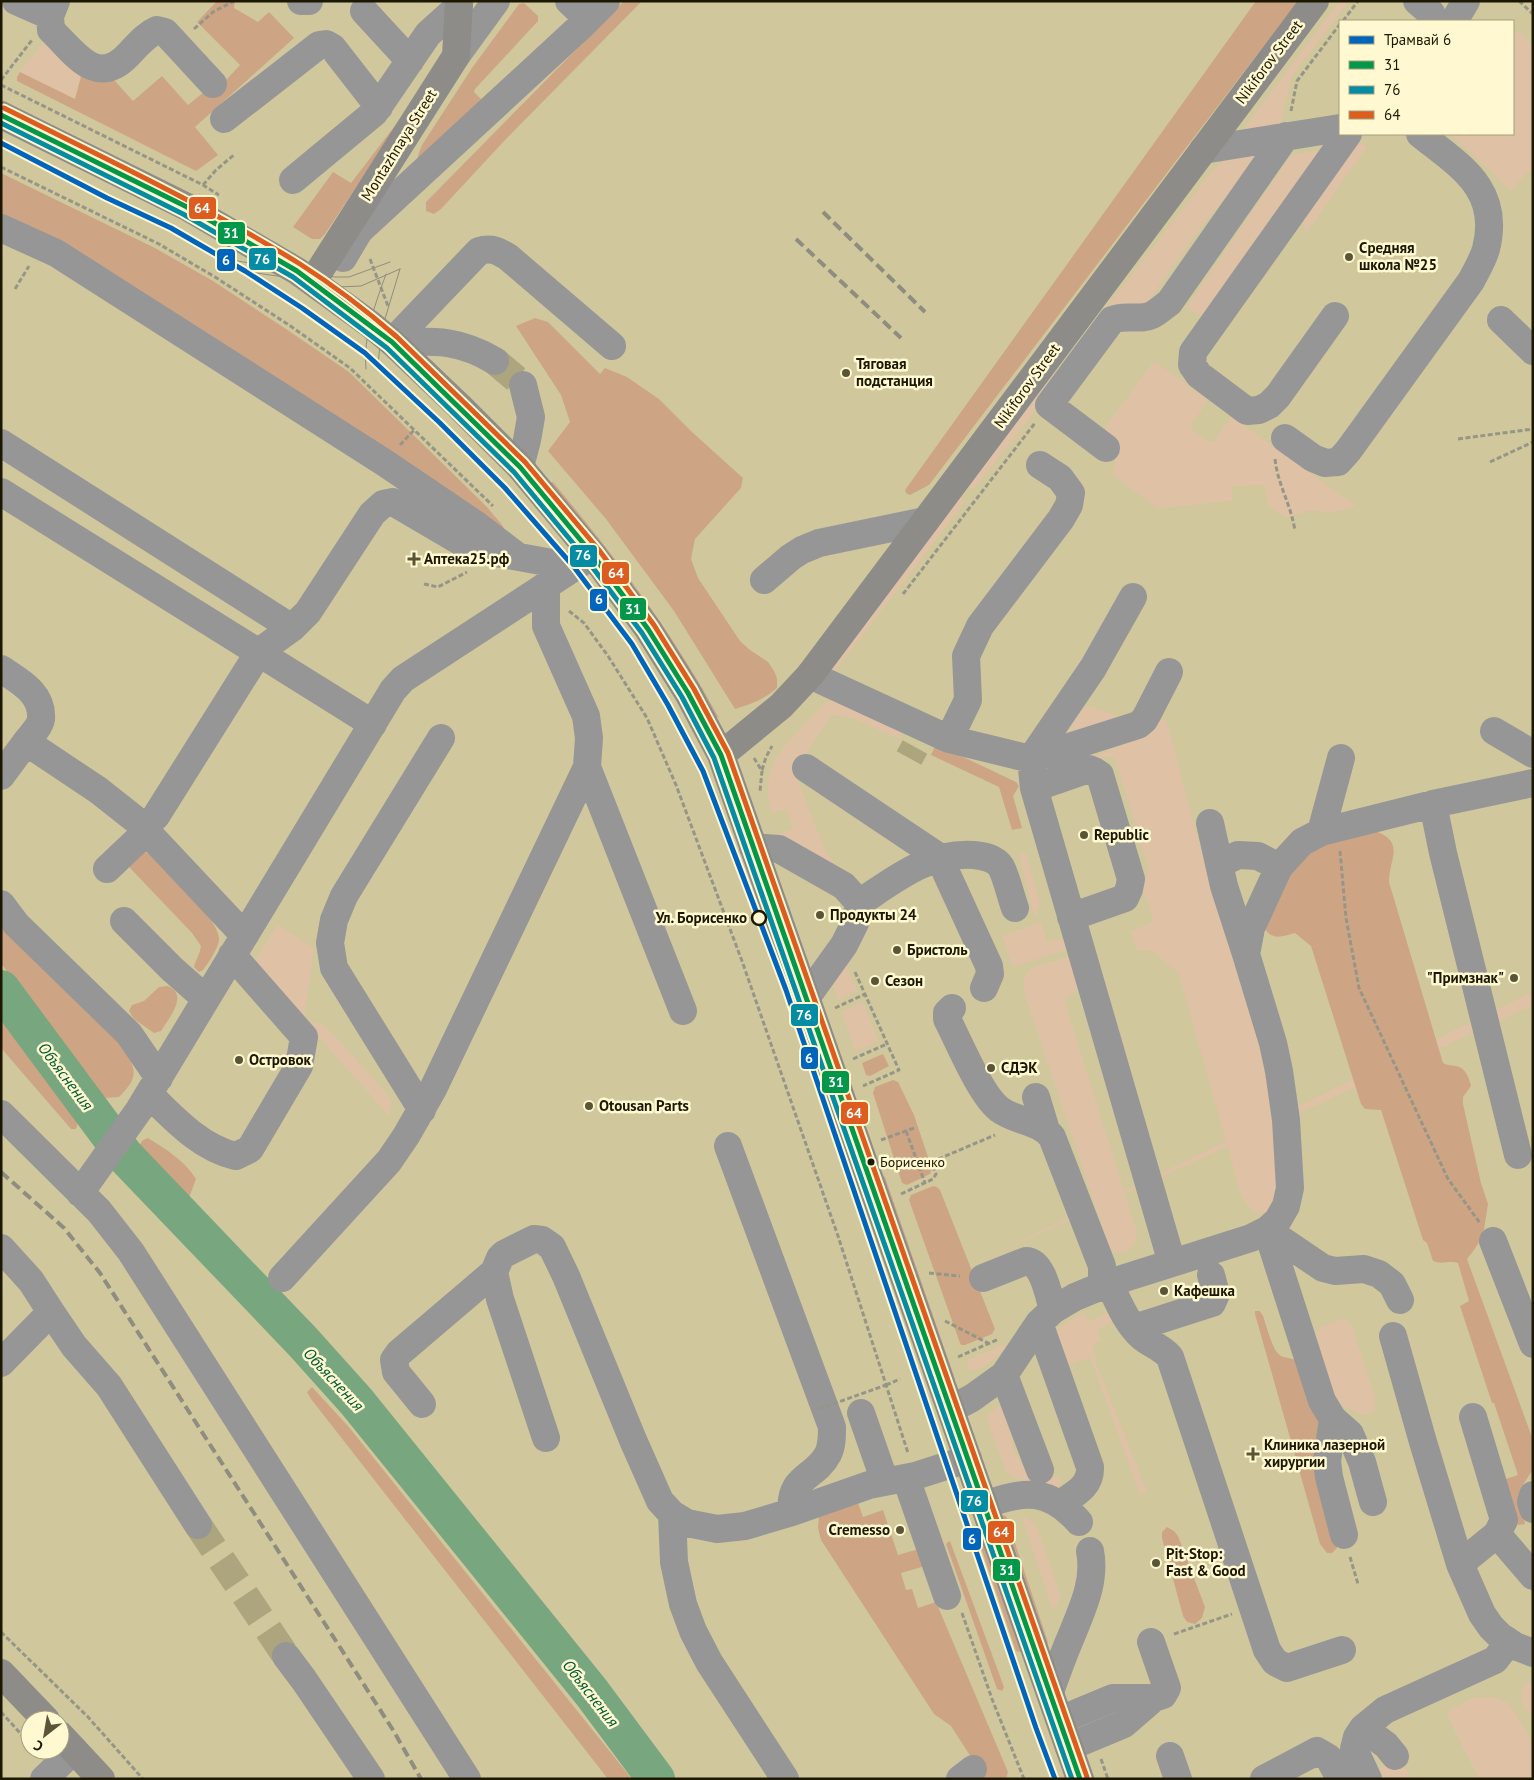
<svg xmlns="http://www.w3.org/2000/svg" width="1534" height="1780" font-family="'PT Sans',sans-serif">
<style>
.green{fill:#dfc1a5}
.forest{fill:#cda585}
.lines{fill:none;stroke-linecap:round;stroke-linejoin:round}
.river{stroke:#78a67f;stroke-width:38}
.minor-tunnel{stroke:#aca57d;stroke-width:28;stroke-dasharray:28 14;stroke-linecap:butt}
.path{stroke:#979587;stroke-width:3;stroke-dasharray:5 2.5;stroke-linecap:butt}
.minor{stroke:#969697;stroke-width:28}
.major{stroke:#8e8c88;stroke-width:28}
.tram{stroke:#8f8c80;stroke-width:1}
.rail{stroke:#8f8c80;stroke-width:4;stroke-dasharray:10 5;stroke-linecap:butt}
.path-bridge{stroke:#979587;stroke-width:3;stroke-dasharray:5 2.5;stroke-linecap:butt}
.bus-1-casing{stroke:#fff8d0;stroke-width:9}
.bus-2-casing{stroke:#fff8d0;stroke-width:9}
.bus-3-casing{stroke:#fff8d0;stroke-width:9}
.bus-1{stroke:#039849;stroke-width:5}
.bus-2{stroke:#058ca5;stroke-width:5}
.bus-3{stroke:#dc5d1f;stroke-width:5}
.tram-1-casing{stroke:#fff8d0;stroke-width:9}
.tram-1{stroke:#0065bd;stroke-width:5}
.poi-dot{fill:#5a5537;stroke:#fff8d0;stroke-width:2}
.stop-dot{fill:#fff8d0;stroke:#1b1700;stroke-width:2.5}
.bus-dot{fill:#1b1700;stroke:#fff8d0;stroke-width:2}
.labels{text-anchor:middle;stroke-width:5;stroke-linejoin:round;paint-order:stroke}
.bus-label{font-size:14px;fill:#1b1700;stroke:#fff8d0;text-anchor:start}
.street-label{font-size:15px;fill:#1b1700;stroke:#fff8d0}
.poi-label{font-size:15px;font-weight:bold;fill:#1b1700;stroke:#fff8d0;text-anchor:start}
.stop-label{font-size:15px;font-weight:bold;fill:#1b1700;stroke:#fff8d0;text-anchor:end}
.water-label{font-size:16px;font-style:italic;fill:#005937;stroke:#fff8d0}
.line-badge{stroke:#fff8d0;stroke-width:2}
.badge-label{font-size:14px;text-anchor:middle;font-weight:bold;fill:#fff}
</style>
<rect width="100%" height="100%" fill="#d0c89c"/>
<path class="green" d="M1340,1H1349L1291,77L1281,123L1276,128L1243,130Z
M1518,31L1533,45V167L1511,190L1450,134H1513V37Z
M49,36L83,69L75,99L20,72Z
M1360,142L1367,147L1306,233L1300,214L1349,146Z
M1266,150L1204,223L1143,308L1069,356L1213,170L1224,160Z
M1325,150L1205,319L1187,307L1291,155Z
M1154,361L1208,400L1191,425L1193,431L1208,442L1214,441L1232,417L1356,506L1339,511L1328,512L1316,510L1307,511L1290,517H1285L1268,505L1265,485L1232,486L1233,501L1157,508L1112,474C1119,455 1114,449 1106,431L1107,425Z
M1058,368H1061L1064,373L975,488L972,489L968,486V484Z
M961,497L964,503L831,676L825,671L958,498Z
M835,700L904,729L899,739L855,719L832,714L794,770L822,844L834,866L782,838L779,834L793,829L786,809L772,814C770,806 768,798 768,790C766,756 801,729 823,706L828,701Z
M1086,707H1093L1119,717L1059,749L1080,711Z
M1158,720H1166L1215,902L1262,1049L1274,1118L1533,992V1005L1275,1124L1279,1188L1268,1212C1240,1222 1234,1163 1228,1146L1125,1194L1137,1232C1137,1243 1132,1247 1124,1253L1114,1252L1109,1247L1096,1208L952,1274L1095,1205L1025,995C1022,984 1023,976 1031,968L1073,955L1082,989L1066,997L1065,1003L1124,1191L1226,1141L1179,975C1175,968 1170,967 1165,962C1152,950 1153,952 1136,949L1131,931L1154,922L1148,902L1142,892L1149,868L1115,759L1111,757L1092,758L1143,734Z
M1026,853L1040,903L1036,915L1034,916L1019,854Z
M1041,922L1047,942L1062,938L1073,947L1013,967L1002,936Z
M277,925L314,948L304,1020L321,1024L331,1032L386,1093L391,1103L389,1116L254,963Z
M844,959L857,991L838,1000L831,977Z
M863,1002L878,1041L855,1051L842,1012Z
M1111,1311L1117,1319L1096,1330L1101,1340L1093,1345L1096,1363L1145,1487L1146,1491L1144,1493H1140L1138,1489L1090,1357L1064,1367L1056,1333L1060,1327L1084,1312L1088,1322Z
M1343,1319L1349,1322L1353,1330L1375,1398V1410L1363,1416L1348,1407H1339L1335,1404L1316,1334L1321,1327Z
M1005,1344L1007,1345L1006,1347C998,1355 983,1371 970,1371L967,1363L969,1359Z
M1007,1404C1009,1425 1009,1457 1029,1470C1036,1475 1050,1476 1059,1478L1062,1482L1060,1486L1055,1488L1011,1477L1006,1471L987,1420L989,1413L1001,1405Z
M1021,1515L1033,1522L1037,1527L1060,1594L1059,1600L1053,1610Z
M1533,1681V1714C1520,1708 1520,1698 1524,1685Z
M1493,1697L1508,1703L1525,1728L1533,1745V1779H1479L1448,1717L1449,1710L1473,1698Z
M1394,1762L1405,1767L1411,1779H1377L1376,1771Z"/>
<path class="forest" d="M217,1H235L234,8L258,22L269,12L294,38L195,127L218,155L196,171L17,81V77L20,72L75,99L83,69L115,81L133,101L162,76L188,105L204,92L227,79L240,65L197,22Z
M624,1H642L506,139L441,209L434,214L426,211V202Z
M1256,1H1298L929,485L910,495L906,493L905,490Z
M524,3L538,16V21L475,89L474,92L482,100L418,159V155L422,145L472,68L519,4Z
M407,110L325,234L320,239H312L293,227L333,172L351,183Z
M1,173L155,248L213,281L286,329L349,372L486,506L503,526L504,530L59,241L1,214Z
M535,318L548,322L600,374L605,368L627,377L659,399L692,432L743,478L741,488L695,539L691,559L698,578L740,641L750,650L768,662L774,671L777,678V688C765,699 751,704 735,709L674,611L606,519L548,451L570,422L561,395L516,326Z
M550,482H553C615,556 673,633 719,718L713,716Z
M936,744L1016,782L1019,786L1013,796L1022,828L1012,830L999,787L931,755Z
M1375,831C1406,842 1389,859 1389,882L1443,1063C1449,1066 1451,1065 1456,1066C1466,1068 1469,1078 1471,1086L1463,1097V1104L1481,1183L1488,1204L1483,1236L1474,1250L1467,1259L1533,1440V1469L1523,1485L1520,1498L1525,1524L1519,1525L1516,1524L1503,1480L1518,1475L1494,1403H1492L1460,1306L1469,1301L1458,1263C1449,1260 1442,1265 1433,1261L1427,1243L1423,1240L1381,1110L1365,1109L1361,1104L1311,946L1295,933C1283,936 1273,941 1265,929L1286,877L1313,850L1327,844Z
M144,852L152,854C166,869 220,920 219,939C219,947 208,964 203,970L199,972L194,967C196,959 200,954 201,946L192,933L130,868L129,864Z
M1,928L119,1043C135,1067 142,1074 119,1097L106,1098L89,1084L77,1070L1,963Z
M168,986C189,995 169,1018 161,1031L154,1033L134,1019L129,1011L132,1005L144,1001L159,987Z
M1,1021L77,1117L78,1123L76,1129H71L1,1048Z
M883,1054L889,1066L870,1076L866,1075L862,1063Z
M893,1080L898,1082L914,1115L932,1169L930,1174L907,1185L902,1183L873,1093L875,1087Z
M148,1138C166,1149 185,1161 196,1179L187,1203L183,1206L178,1203L135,1158L134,1152L143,1140Z
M883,1176L885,1177L955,1379L951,1377Z
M933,1186L937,1187L940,1190L995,1329L992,1334L965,1345H961L960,1343L909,1200L911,1195Z
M1255,1311H1260L1263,1316C1267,1326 1272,1351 1281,1356C1288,1359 1293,1357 1300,1363L1321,1421L1337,1541V1548L1332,1553H1327L1320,1544L1255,1314Z
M312,1387L348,1426L632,1779H608L311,1399L307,1392Z
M858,1503L863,1517L883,1510L898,1555L919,1549L925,1566L901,1573L906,1590L912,1589L918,1608L936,1602L1008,1772L1006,1779H966L976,1765L951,1726L934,1714L821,1540L818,1528L819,1515Z
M1003,1515L1006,1516L1048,1642L1046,1649L1001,1516Z
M977,1524L1021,1650L1020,1652L1016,1651L974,1527Z
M1167,1527L1174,1531L1178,1536L1205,1607L1202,1618L1195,1624L1187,1622L1183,1616L1162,1538V1532Z
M950,1541L1004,1687L1002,1691L997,1689L946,1544L948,1542Z"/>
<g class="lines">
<path class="river" d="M1,989L125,1156L303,1342L356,1401L592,1693L656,1779"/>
<path class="minor-tunnel" d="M495,361L523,385
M909,758L915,747
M198,1525L286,1656"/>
<path class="path" d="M1519,1L1533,14
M1343,21L1358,1
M194,29L213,12L234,1
M1,80L32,40
M1,85L203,185L219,195
M1291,111L1297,81L1340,24
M1,167L159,244L215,277L289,325L350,368L493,506
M203,185L216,170L235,154
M370,259L388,306
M15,289L29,266
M1458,439L1533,429
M400,445L415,429
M1275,459C1278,486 1291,504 1295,531
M1490,462L1533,442
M424,584L438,587L467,572
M903,594L1035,423
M569,611L584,623L608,656L647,718L676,785L742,961L838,1236L908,1453
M754,758L762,771L760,791
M762,770L766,757L772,746
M1340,851L1346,918L1359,988L1448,1179L1480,1223
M855,972L899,1070L863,1086
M835,1008L865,994
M853,1059L887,1044
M906,1131L925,1183
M881,1140L914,1128
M901,1194L933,1179L936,1174L932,1164L936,1160L995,1135
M929,1273L960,1276
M945,1321L988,1343
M958,1357L999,1339
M886,1385L900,1379
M1350,1557L1358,1584
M962,1613L992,1699L1024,1779
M1,1632L88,1717L143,1779
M1174,1634L1232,1614
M1,1712L30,1744
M1101,1759L1108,1779"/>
<path class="minor" d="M16,1L50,16
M56,1L50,16L51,30C75,53 96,88 128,55C137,46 145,35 157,30L165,32L213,84
M301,1H309
M569,1L588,19
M1417,1L1431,13
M364,11L410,61
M1454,21L1466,1
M456,56L496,1
M224,119L319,45L326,44L333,48L379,107
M1203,150L1340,128
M293,180L374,113L428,34L459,6
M1,228L56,253L385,463L475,524L517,556
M343,258L359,231L580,27L606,1
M1335,316L1278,396L1269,405L1259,410L1247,411L1199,375L1192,365L1193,352L1348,134
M1501,320L1533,351
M392,342L479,251C491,247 498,251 508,257L612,346
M392,342C434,341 458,339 495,361
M1285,438L1313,458L1325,463L1338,462L1348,451L1471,281C1476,271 1483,260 1486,249C1501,189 1461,167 1420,134
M1,443L292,628
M1106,448L1049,405L1112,320C1125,314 1140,321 1152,315C1158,312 1164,306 1169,303L1286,136
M520,467L527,440L531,417L523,385
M1,492L373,724
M764,580L791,557L802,550L819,543L925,521
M1133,597L1093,668L1031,759L1034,788L1172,1263
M1,669C19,681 43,693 41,719C40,726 31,736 26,742
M810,675L949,739L1031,759L1138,725L1144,720L1148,713L1169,672
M1494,731L1533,754
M949,739L968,700L966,656L980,626L1061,519L1069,505L1071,493L1060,478L1040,465
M587,767L683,1011
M806,768L939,857L989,966L990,974L984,988
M1,776L26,742L98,790L136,820L244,935
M1034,788L1089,769L1094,771L1100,775L1131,879L1129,889L1125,898L1071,917
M1433,804L1533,783
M1210,823L1224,886L1246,954
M143,826L151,821L156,816L259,652L292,628L308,612L372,514L383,504L393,502L468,546L480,550L574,567
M1321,832L1341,758
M753,847L779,849L844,886L859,903
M1219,864L1238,855L1258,856L1279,867
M107,869L147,831
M1,904L16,924L129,1034L159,1078
M124,921L172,969L206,999
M806,998L844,945L855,923L859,903C896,879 927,852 974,855C984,856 995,858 1001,867C1006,876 1011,897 1015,908
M952,1008L947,1013V1019C959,1042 980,1094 999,1109C1016,1122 1039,1120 1052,1137L1102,1266V1286
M149,1094C174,1119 201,1148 236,1156L250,1149L299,1066L304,1037L232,955
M1036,1097L1046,1130
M422,1110L334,968L330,943L334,920L344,896L441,738
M1,1114L99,1211L131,1252L467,1779
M728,1146L832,1427C832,1437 832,1446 828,1454C815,1479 788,1476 792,1512
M80,1193L139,1110L393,690L403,679L593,555
M1267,1230L1322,1401L1333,1419L1327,1461L1329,1477L1344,1535
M1267,1230L1323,1268L1335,1271L1364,1269L1379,1274L1392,1284L1400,1300
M1493,1241L1533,1344
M1,1248L31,1281L51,1312L1,1363
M282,1278L389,1161L406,1136L433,1089L587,767L589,738L586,716L546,626V585
M983,1278L1026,1261C1043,1261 1049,1297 1053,1310
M1109,1283C1118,1301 1126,1323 1142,1337C1152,1345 1161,1347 1170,1357L1267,1650L1275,1662L1287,1668L1342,1650
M51,1312L74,1346L109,1386L198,1525
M1039,1323L1090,1467C1091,1487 1074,1494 1060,1504
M1134,1328L1212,1303L1216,1294L1211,1275
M1393,1336L1423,1442L1460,1564L1482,1614L1491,1627L1500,1636L1515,1646L1533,1653
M1004,1375L1040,1470
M422,1404L396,1372L394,1360L399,1353L494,1272
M951,1409L972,1398L1004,1375L1039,1323L1053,1310L1075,1297L1109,1283L1251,1238L1267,1230L1278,1220L1286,1206L1290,1188L1286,1120L1279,1071L1273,1043L1246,954L1251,928L1279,867L1302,842L1321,832L1433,804L1443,853L1518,1155
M861,1413L885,1482
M1333,1419L1350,1434L1362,1462L1373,1502
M546,1438L500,1299L494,1272L500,1258L504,1254L534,1239L542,1240L552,1247L566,1276L633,1440L660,1501L672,1514L687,1523L717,1529L745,1526L792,1512L869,1485L915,1476L968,1459
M906,1478L947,1596
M1533,1495L1531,1502L1533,1509
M985,1505C1024,1490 1049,1488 1079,1522
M672,1514L674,1562L683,1604L693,1631L709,1662L785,1779
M1497,1534L1533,1576
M1460,1564L1497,1534L1504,1520L1473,1417
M286,1656L304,1680L371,1779
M1050,1692C1057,1673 1063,1655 1071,1637C1082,1609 1096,1582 1090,1551
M1060,1720L1113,1698H1154
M1363,1728L1386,1745L1395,1756
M1069,1747L1124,1724L1154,1698L1163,1695L1167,1688L1151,1642
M1170,1756L1178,1779
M44,1779L74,1750
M960,1779L973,1769
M1264,1779L1317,1751L1329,1758L1340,1779
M1368,1779L1354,1749L1357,1737L1363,1728L1385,1710L1495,1660L1509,1642"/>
<path class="major" d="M1,115L187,207L297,271L370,324L392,342L459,406L520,467L593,555L648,629L688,693L721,755L1080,1779
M313,281L456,56L459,1
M721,755L781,706L810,675L1315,1
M1,1673L46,1720
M60,1735L101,1779"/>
<path class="tram" d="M225,259L335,277H349L390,262
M220,268L313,281L338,287L361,286L400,269
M378,366L381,332L400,269
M366,369C363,336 375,305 386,274"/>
<path class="rail" d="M823,212L925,312
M796,239L901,338
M1,1172L64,1228L100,1273L393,1730L421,1779"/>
<path class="path-bridge" d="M819,1409L886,1385"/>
<g class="bus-1-casing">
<path id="bus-1" d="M1,115L187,207L297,271L392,342L520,467L593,555L648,629L688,693L721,755L1080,1779"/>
</g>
<g class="bus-2-casing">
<path id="bus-2" d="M1,123L183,214L293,277L387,348L514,472L587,560L642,633L682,697L714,758L1072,1779"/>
</g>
<g class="bus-3-casing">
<path id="bus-3" d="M4,108C104,158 205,205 300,264C333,285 367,311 397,337L525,462L599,550L654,625L694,689L728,753L1087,1777"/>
</g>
<use href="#bus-1" class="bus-1"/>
<use href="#bus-2" class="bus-2"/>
<use href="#bus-3" class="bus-3"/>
<g class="tram-1-casing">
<path id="tram-1" d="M1,143L107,198L171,228L245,271L302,308L365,353L440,423L505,488L574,567L632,644L668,705L703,771L786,990L1036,1728L1055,1779"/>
</g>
<use href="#tram-1" class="tram-1"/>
</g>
<g class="poi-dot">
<circle cx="1349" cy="257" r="5"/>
<circle cx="846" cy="373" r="5"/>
<path d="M411.5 551.5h5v5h5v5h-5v5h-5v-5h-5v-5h5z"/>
<circle cx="1084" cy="835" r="5"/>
<circle cx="820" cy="915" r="5"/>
<circle cx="897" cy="950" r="5"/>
<circle cx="1514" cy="978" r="5"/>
<circle cx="875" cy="981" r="5"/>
<circle cx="239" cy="1060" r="5"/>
<circle cx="991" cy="1068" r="5"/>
<circle cx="589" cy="1106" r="5"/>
<circle cx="1164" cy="1291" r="5"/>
<path d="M1250.5 1446.5h5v5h5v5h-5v5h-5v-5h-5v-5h5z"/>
<circle cx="900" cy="1530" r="5"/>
<circle cx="1156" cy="1563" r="5"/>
</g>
<circle class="stop-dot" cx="759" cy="918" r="7"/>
<circle class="bus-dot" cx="871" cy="1162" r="4.5"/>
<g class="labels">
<g class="bus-label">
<text x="880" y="1167">Борисенко</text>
</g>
<g class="street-label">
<text transform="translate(1269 62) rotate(-53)" y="5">Nikiforov Street</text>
<text transform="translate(399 145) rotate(-58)" y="5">Montazhnaya Street</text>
<text transform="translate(1027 386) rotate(-54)" y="5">Nikiforov Street</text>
</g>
<g class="poi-label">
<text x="1359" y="253">Средняя<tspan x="1359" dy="17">школа №25</tspan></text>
<text x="856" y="369">Тяговая<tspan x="856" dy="17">подстанция</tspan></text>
<text x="424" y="564">Аптека25.рф</text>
<text x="1094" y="840">Republic</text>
<text x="830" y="920">Продукты 24</text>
<text x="907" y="955">Бристоль</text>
<text x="1504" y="983" text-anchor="end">"Примзнак"</text>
<text x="885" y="986">Сезон</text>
<text x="249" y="1065">Островок</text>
<text x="1001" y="1073">СДЭК</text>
<text x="599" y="1111">Otousan Parts</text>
<text x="1174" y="1296">Кафешка</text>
<text x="1264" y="1450">Клиника лазерной<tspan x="1264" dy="17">хирургии</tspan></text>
<text x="890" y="1535" text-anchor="end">Cremesso</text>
<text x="1166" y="1559">Pit-Stop:<tspan x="1166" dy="17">Fast &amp; Good</tspan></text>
</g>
<g class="stop-label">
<text x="747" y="923">Ул. Борисенко</text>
</g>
<g class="water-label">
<text transform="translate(66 1076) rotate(53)" y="6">Объяснения</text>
<text transform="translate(334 1379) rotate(47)" y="6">Объяснения</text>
<text transform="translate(591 1693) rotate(52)" y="6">Объяснения</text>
</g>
</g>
<g class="line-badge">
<rect x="188" y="196" width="29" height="24" rx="5" fill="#dc5d1f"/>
<rect x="217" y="221" width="29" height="24" rx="5" fill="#039849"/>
<rect x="248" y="247" width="29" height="24" rx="5" fill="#058ca5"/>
<rect x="216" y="248" width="20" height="24" rx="5" fill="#0065bd"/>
<rect x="569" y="544" width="29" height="24" rx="5" fill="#058ca5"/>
<rect x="601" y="561" width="29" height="24" rx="5" fill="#dc5d1f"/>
<rect x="589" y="588" width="19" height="24" rx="5" fill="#0065bd"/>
<rect x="619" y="597" width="28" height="24" rx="5" fill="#039849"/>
<rect x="790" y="1003" width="29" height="24" rx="5" fill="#058ca5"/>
<rect x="800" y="1046" width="19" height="24" rx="5" fill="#0065bd"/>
<rect x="821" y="1070" width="29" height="24" rx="5" fill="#039849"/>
<rect x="840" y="1101" width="29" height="24" rx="5" fill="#dc5d1f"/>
<rect x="960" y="1489" width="29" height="24" rx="5" fill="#058ca5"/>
<rect x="987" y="1520" width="28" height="24" rx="5" fill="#dc5d1f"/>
<rect x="962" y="1527" width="20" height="24" rx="5" fill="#0065bd"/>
<rect x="992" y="1558" width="29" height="24" rx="5" fill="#039849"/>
</g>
<g class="badge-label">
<text x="202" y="213">64</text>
<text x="231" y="238">31</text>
<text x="262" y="264">76</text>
<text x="226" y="265">6</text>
<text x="583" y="560">76</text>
<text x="616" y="578">64</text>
<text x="599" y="604">6</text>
<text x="633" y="614">31</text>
<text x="804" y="1020">76</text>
<text x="809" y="1063">6</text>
<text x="836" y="1087">31</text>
<text x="854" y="1118">64</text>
<text x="974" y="1506">76</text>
<text x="1001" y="1537">64</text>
<text x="972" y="1544">6</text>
<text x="1007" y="1575">31</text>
</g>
<rect width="1534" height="1780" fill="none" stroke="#1b1700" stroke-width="5"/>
<rect x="1339" y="20" width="175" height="115" fill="#fff8d0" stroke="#a49e7d"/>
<rect x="1349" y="36" width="25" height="8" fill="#0065bd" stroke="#a49e7d"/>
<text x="1384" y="45" font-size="15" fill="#1b1700">Трамвай 6</text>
<rect x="1349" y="61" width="25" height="8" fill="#039849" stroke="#a49e7d"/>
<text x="1384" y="70" font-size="15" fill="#1b1700">31</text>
<rect x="1349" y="86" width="25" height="8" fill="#058ca5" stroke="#a49e7d"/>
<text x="1384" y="95" font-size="15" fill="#1b1700">76</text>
<rect x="1349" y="111" width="25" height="8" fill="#dc5d1f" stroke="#a49e7d"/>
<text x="1384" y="120" font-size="15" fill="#1b1700">64</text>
<g transform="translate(45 1735) rotate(211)"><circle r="24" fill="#fff8d0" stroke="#a49e7d"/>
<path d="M0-4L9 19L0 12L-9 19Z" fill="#5a5537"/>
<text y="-8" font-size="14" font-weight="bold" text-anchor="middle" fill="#1b1700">С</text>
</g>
</svg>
